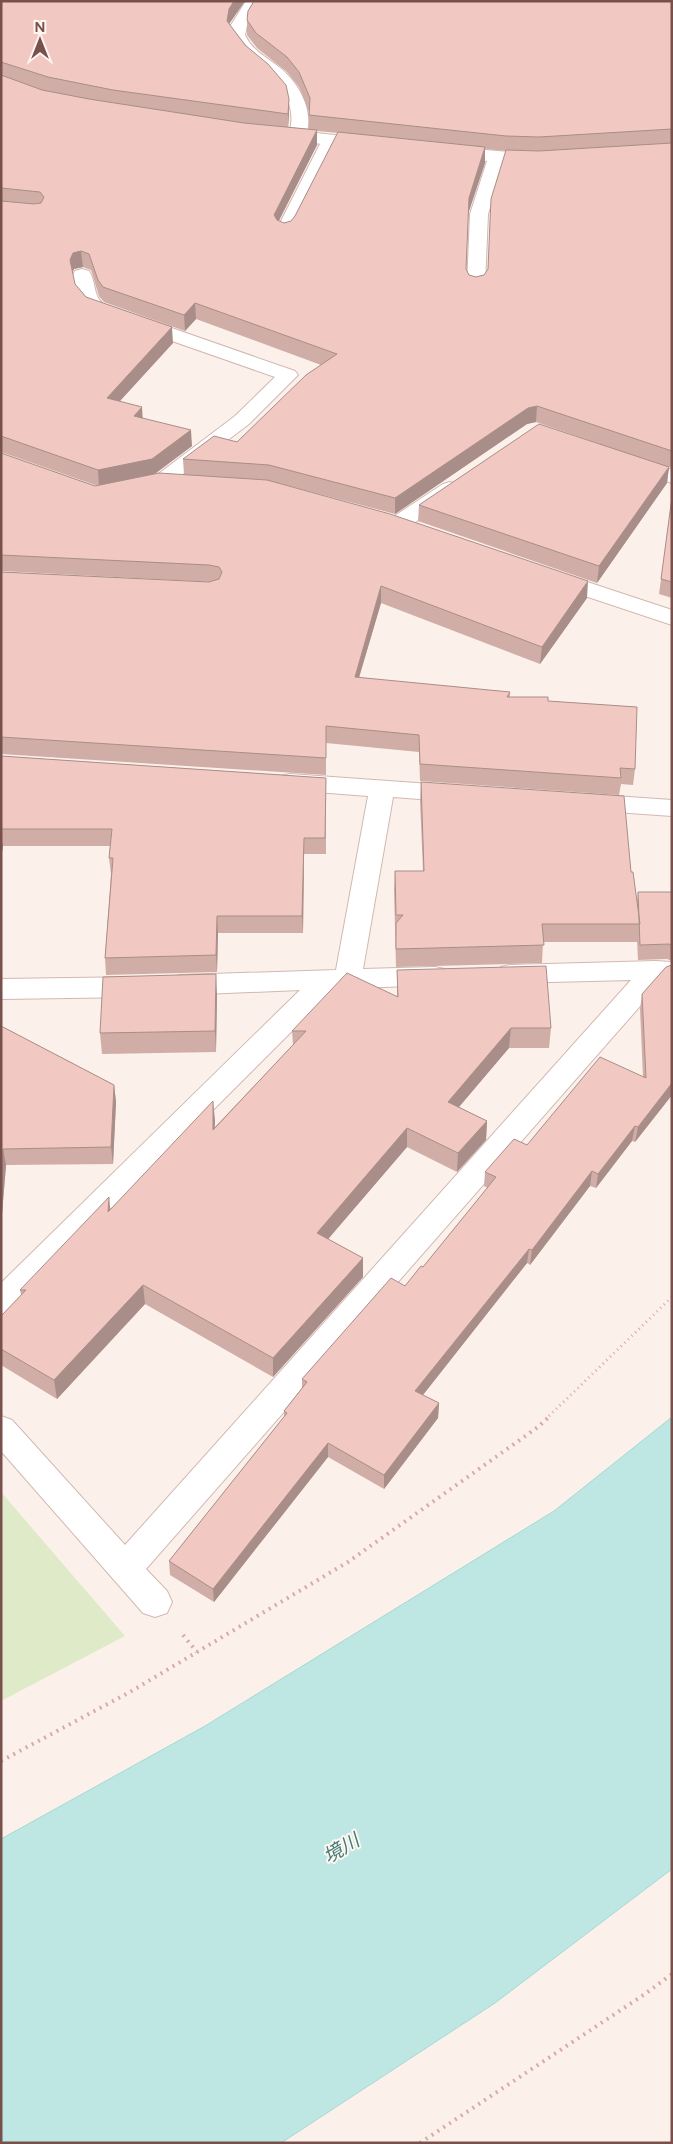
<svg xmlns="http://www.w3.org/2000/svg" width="673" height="2144" font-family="Figtree,'Noto Sans JP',sans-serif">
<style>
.green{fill:#dfebc8}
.water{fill:#bee7e3;stroke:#a4d9d4}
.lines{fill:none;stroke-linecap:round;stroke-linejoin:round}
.lane-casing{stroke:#d2b8b2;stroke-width:2}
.street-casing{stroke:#d2b8b2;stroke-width:2}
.path-far1{stroke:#d8aba4;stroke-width:3;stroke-dasharray:1 4;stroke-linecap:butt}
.path{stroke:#d8aba4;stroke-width:4;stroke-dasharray:2 5;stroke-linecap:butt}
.lane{fill:#fff;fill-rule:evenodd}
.street{fill:#fff;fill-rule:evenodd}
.wall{fill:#d0ada7;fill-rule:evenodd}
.shaded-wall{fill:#a98d88}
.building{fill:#f2c9c2;stroke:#a98d88}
.labels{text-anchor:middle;stroke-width:4;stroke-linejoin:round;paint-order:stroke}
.near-water-label{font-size:19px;font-style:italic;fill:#407c78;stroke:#fff6f1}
</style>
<rect width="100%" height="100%" fill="#fcf1ea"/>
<path class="green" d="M1,1492L125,1636L1,1701Z"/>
<path class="water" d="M672,1417V1869L495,2003L281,2143H1V1839L205,1726L554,1511Z"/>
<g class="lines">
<g class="lane-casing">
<path id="lane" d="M331,135L337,136L340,140L294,231L291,235L285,237L279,235L276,231L322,140L325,136Z
M82,269L89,271C96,282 93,295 103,304L295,371L298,375L249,424L167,486L160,488L153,486L149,482L153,478L235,416L275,377L89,312L78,300L73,275L75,271Z"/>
</g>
<g class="street-casing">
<path id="street" d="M246,1H262L247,25L245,35C252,50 266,57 279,67C298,82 313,108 307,132L371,139L377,140L380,144L377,148L371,149L274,139L271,135L274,131H290C301,80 246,72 229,35L231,25Z
M447,147L547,155L550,159L547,163H504L488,214L485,285L483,289L476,291L469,289L467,285L470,214L487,161L441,156L438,152L441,148Z
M632,457L672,470V483L625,467L622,463L625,459Z
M450,482L457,484L461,488L457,492L406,529L398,530L390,529L387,524L390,519L443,484Z
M551,570L672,610V625L543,582L540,577L543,572Z
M290,774L459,786L468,788L471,794L468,800L459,802L393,797L363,969L435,967L444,969L448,976L444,983L435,985L334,989L12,1311L1,1314V1283L300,990L180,995L171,992L167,985L171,978L180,975L336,970L368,796L290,790L281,788L278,782L281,776Z
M586,794L672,800V816L586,810L577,808L574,802L577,796Z
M656,961L672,962V978L663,980L146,1569L167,1591L172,1602L167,1613L155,1617L143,1613L1,1451V1416L12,1420L125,1545L631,980L510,983L501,981L497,974L501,967L510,965Z
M140,977L149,980L153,987L149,994L140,997L1,999V979Z"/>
</g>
<path class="path-far1" d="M549,1416L672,1297"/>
<path class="path" d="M183,1635L197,1652
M1,1761L130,1692L348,1562L538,1427L551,1415
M420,2143L645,1994L672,1974"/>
<use href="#lane" class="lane"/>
<use href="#street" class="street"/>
</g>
<path class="wall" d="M1,1H245L229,24L289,99L288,127L309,129V112L299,87L287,72L257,48L247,35V20L672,1V468L669,467L667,483L597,583L418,521L419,505L600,444L536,422L527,424L395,514L278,483L587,598L540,664L381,603L359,678L510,692V697L548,701L635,769L633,785L621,784L619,795L420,781L419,752L326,743V775L1,754V572L209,582H211L1,571V453L95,486H98L1,452ZM317,131L338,133L295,216L291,221L284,223L279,221L317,145ZM485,149L506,151L488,270L484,275L476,277L469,275L466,269L468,214L485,163ZM83,267L91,270L99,296L104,302L185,331L196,319L321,365L237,442L183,459L184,475L155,474L192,446L143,418L120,401L173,343L86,297L75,284L72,273L74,269Z
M672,497V598L659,594Z
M1,756L326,778V854H304L303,933H218L217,972L106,975L105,958L111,874L109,858L110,846H3L1,859Z
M421,782L631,872L637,902L638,892H672V961L667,959L638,960L637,940V942H543L542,963L396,967L394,890L395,871H423L420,801Z
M672,965V1095L635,1142L632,1141L596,1188L590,1186L530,1265L527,1263L423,1395L439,1403L438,1418L384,1489L328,1457L214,1602L170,1575L169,1561L284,1417V1411L302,1388V1379L405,1286L423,1267L488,1188L484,1186L485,1172L527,1145L643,1077L640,1009L642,994Z
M397,970L551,1028L549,1048H509L459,1107L487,1121L486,1140L457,1172L407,1147L328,1239L363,1258V1277L273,1377L145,1304L57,1399L1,1365V1316L21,1295L20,1290L110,1209L215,1120L214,1128L293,1045L292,1031L397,997Z
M217,995L216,1052L102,1054L100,1033Z
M1,1026L114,1085L116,1102L113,1164L6,1165L1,1226Z"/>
<path class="shaded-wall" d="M234,1H245L229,24L227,21L229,9Z
M289,99V114L288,129V114Z
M317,130V145L274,230V215Z
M485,147V163L468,214L469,198Z
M81,251L83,267L74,269L71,275L70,260L73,253Z
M195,303L196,319L185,331L184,315Z
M172,327L173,343L108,414L107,398Z
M537,406L536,422L527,424L395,514V498L528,408Z
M142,407L143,423L134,416Z
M191,430L192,446L153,475L99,486L98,470Z
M669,467L667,483L597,583L599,566Z
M588,581L587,598L540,664L542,647Z
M381,586V603L354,694L355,677Z
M1,834L3,846L1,859Z
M304,838V854L303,933L302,916Z
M217,916L218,933L217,972L216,955Z
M216,974L217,995L216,1052L215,1031Z
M511,1028L509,1048L447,1121L448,1102Z
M672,1083V1095L635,1142L638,1127Z
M114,1085L116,1102L113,1164L111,1147Z
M213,1101L215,1120L214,1149L213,1130Z
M487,1121L486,1140L457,1172L458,1153Z
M635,1126L632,1141L596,1188L598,1174Z
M407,1128V1147L317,1252V1233Z
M3,1149L6,1165L1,1226V1175Z
M592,1171L590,1186L530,1265L532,1250Z
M109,1197L111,1216L108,1212Z
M529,1249L527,1263L415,1405V1391Z
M363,1258V1277L273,1377V1358Z
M143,1285L145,1304L57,1399L54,1380Z
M439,1403L438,1418L384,1489V1475Z
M328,1443V1457L214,1602L213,1589Z"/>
<path class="building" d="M1,1H234L229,9L227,21L245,45L268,64L286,85L289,99L288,114L113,90L48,77L1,62Z
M254,1H672V129L539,137L506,136L309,115L310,98L299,72L287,57L256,33L247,20L248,11Z
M1,75L42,90L89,99L244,123L317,130L274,215L277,220L284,223L291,221L295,216L338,132L485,147L469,198L466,269L469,275L476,277L484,275L488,269L491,199L506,150L539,151L672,143V451L537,406L528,408L395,498L269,465L183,459L214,436L237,442L306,375L337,354L195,303L184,315L103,287L98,280L89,254L81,251L73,253L70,260L75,284L86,297L172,327L107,398L142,407L134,416L191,430L152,459L98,470L1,436V201L34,204L41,203L44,197L40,192L1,188Z
M539,424L669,467L599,566L419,505Z
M1,453L95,486L159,473L267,480L390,514L588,581L542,647L381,586L355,677L510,692L507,697H548V701L637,707L635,769L620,768L621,778L420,764L419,735L326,726V758L1,737V572L209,582L219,579L222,572L219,567L209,565L1,555Z
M672,497V582L661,579Z
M1,756L326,778L325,838H304L302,916H217L216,955L105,958L113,858H109L112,829H1Z
M421,782L624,796L631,872H633L640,924H542L544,945L396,949V923L403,915H396L395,871H424Z
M638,892H672V945L669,944L640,945Z
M672,965V1083L638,1127L635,1126L598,1174L592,1171L532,1250L529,1249L415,1391L439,1403L384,1475L328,1443L213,1589L169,1561L287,1413L284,1411L307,1382L302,1379L391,1278L405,1286L421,1266L423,1267L496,1177L485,1172L514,1139L527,1145L600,1057L646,1078L642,994L666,967Z
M546,966L551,1028H511L448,1102L487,1121L458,1153L407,1128L317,1233L363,1258L273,1358L143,1285L54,1380L1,1349V1316L26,1290H20L109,1197L108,1212L213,1101V1130L306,1031H292L347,973L398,997L397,970Z
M216,974L215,1031L100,1033L103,977Z
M1,1026L114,1085L111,1147L3,1149L1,1175Z"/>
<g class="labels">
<g class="near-water-label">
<text transform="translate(341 1848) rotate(-31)" y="7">境川</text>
</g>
</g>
<rect width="673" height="2144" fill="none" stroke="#78514d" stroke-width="5"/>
<g transform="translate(40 40)" stroke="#fff6f1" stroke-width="4" paint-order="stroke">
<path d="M0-4L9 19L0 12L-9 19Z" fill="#78514d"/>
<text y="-8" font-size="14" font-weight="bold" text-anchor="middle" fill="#78514d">N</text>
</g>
</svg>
